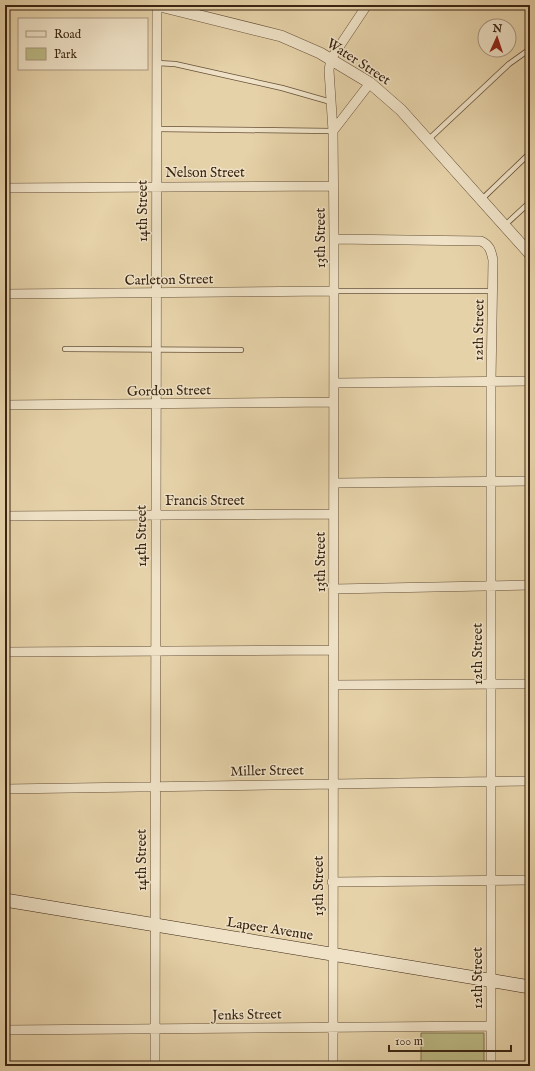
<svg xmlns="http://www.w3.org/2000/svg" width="535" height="1071" font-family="'IM FELL English',serif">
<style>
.green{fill:#bbba84;stroke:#7b704b}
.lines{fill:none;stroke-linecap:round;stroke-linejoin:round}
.service-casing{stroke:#665038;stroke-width:6}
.minor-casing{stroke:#665038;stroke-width:10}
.tertiary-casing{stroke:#665038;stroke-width:12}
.secondary-casing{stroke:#3b2512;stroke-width:14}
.service{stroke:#efe2c7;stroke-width:4.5}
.minor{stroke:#efe2c7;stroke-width:9}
.tertiary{stroke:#efe2c7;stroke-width:11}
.secondary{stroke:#efe2c7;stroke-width:13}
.labels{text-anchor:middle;stroke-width:3;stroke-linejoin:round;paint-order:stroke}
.street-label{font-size:14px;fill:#3b2512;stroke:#efe2c7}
</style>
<rect width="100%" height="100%" fill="#e6d2a9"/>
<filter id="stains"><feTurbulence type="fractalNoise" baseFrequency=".005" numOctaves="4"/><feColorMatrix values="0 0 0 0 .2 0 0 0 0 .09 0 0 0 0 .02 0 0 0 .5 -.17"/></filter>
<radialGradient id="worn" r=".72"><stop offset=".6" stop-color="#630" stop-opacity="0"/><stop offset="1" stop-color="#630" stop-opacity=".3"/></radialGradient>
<path class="green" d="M421,1033H484V1066H421Z"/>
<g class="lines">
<g class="service-casing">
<path id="service" d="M157,63L175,64L282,88L331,102
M157,129L333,131
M428,140L509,64L530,49
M481,200L530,153
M504,226L530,202
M333,291H492
M65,349L241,350"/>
</g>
<g class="minor-casing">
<path id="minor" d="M333,131L370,83
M5,188L333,186
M334,239L481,241C490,245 491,251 493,260L491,381V1066
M5,294L333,291
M334,383L530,381
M5,405L333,402
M334,483L530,481
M5,516L334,514
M334,589L530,585
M5,652L333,650
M333,685L530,684
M5,789L530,781
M332,882L530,880
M5,1030L490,1026
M155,1066L157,5
M333,1066L334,239L333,131L329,70L331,59L367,5"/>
</g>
<g class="tertiary-casing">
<path id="tertiary" d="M156,5L281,36L320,53L370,83L401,110L530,254"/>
</g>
<g class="secondary-casing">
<path id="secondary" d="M5,900L530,987"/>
</g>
<use href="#service" class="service"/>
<use href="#minor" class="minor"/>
<use href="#tertiary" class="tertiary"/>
<use href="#secondary" class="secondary"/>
</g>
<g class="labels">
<g class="street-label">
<text transform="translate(359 61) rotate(33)" y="5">Water Street</text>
<text x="205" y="177">Nelson Street</text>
<text transform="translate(142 211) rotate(-90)" y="5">14th Street</text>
<text transform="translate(320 238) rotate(-90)" y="5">13th Street</text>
<text transform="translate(169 279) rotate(-1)" y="5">Carleton Street</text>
<text transform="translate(478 330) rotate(-89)" y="5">12th Street</text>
<text transform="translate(169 390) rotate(-1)" y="5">Gordon Street</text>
<text x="205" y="505">Francis Street</text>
<text transform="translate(141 536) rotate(-90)" y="5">14th Street</text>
<text transform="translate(320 562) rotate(-90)" y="5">13th Street</text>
<text transform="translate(477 654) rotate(-90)" y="5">12th Street</text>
<text transform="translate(267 770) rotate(-1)" y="5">Miller Street</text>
<text transform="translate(141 860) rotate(-90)" y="5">14th Street</text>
<text transform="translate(318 886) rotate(-90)" y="5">13th Street</text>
<text transform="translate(270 928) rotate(9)" y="5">Lapeer Avenue</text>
<text transform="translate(477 978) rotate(-90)" y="5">12th Street</text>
<text transform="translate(247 1014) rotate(-1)" y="5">Jenks Street</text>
</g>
</g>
<rect width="535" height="1071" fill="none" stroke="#e6d2a9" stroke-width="20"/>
<rect x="6" y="6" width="523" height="1059" fill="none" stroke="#3b2512" stroke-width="2"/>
<rect x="10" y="10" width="515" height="1051" fill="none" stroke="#3b2512"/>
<rect x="18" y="18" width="130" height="52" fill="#efe2c7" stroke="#a7967f"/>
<rect x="26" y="31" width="20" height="6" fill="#efe2c7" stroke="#a7967f"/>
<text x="54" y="38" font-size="12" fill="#3b2512">Road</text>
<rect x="26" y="48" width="20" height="12" fill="#bbba84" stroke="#a7967f"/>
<text x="54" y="58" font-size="12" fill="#3b2512">Park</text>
<g transform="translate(497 38) rotate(3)"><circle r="19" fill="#efe2c7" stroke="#a7967f"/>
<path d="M0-3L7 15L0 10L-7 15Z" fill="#8f2418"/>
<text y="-6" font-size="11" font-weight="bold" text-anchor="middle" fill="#3b2512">N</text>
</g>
<path d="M389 1045v6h122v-6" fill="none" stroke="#3b2512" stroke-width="2"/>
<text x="395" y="1045" font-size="12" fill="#3b2512" stroke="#efe2c7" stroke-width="3" paint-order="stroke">100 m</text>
<rect width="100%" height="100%" filter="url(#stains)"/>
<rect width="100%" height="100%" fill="url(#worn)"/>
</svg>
